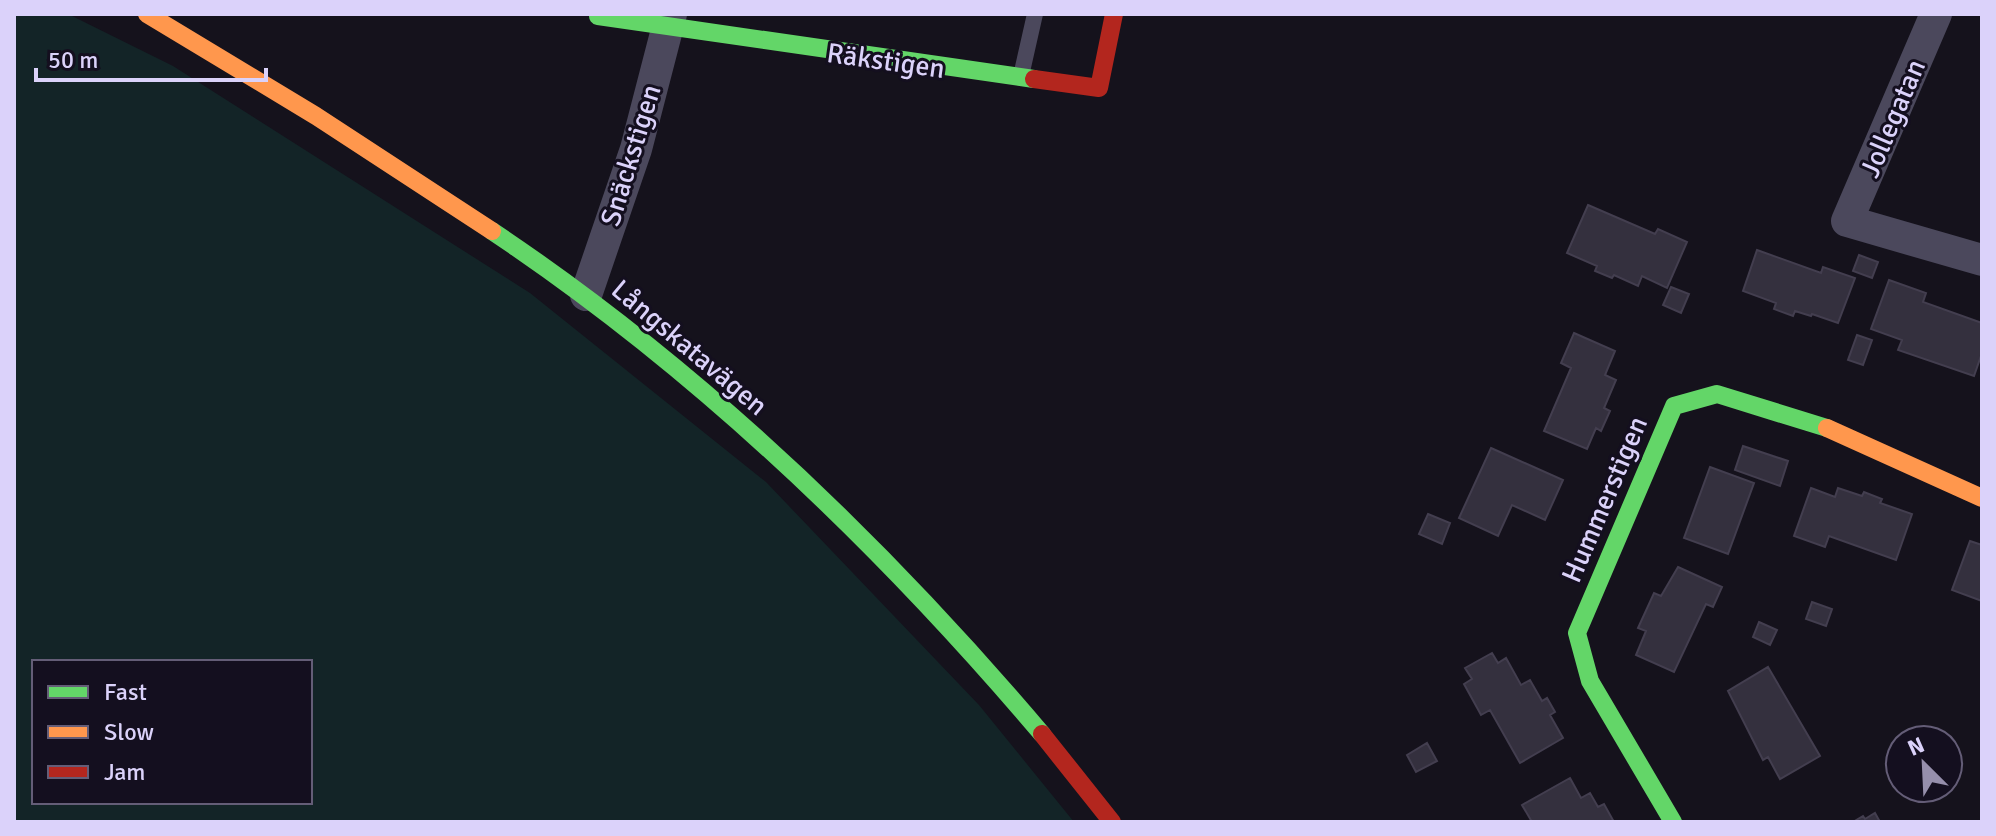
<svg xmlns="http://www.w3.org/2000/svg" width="1996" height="836" font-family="Signika,sans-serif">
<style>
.green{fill:#132427;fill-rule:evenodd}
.building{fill:#34303e;stroke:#433e4f;stroke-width:2}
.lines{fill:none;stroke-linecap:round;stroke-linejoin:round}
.lane{stroke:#4b485c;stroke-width:16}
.street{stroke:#4b485c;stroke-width:32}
.fast{stroke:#63d668;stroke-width:18}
.slow{stroke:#ff974d;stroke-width:18}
.jam{stroke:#b3261e;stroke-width:18}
.labels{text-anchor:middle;stroke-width:6;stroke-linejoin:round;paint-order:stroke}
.street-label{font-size:28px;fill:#dbd2fa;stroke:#140f1f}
</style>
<rect width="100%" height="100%" fill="#15121c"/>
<path class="green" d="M14,14H68L173,66L530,293L766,482L979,705L1074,822H14ZM34,662H310V802H34Z"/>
<path class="building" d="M1588,205L1655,234L1658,229L1687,242L1667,288L1642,276L1638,286L1614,275L1612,278L1595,271L1597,266L1567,253Z
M1757,250L1821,273L1823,267L1855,278L1838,323L1812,314L1811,316L1795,311L1793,316L1774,309L1776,303L1743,291Z
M1859,255L1878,262L1872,278L1853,271Z
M1889,280L1926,293L1923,302L1982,323V353L1974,376L1898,350L1902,340L1871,329Z
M1671,287L1689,294L1681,313L1663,305Z
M1574,333L1615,351L1605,375L1616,380L1604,408L1610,411L1601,431L1596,428L1587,449L1544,431L1571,368L1561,363Z
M1857,335L1872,340L1863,365L1848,360Z
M1743,446L1788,461L1780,486L1735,470Z
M1491,448L1563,480L1545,520L1512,505L1498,536L1459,518Z
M1710,467L1754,483L1728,554L1684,538Z
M1811,488L1835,497L1838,488L1862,496L1864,492L1882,499L1880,503L1912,514L1896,560L1829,536L1825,547L1794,536Z
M1428,514L1450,523L1442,544L1419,534Z
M1970,541L1982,545V601L1952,590Z
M1678,567L1722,587L1713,607L1706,604L1674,672L1636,655L1646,631L1638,628L1654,593L1661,596Z
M1812,602L1832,609L1826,626L1806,619Z
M1759,622L1777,630L1770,645L1753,637Z
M1492,653L1498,663L1506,658L1521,685L1530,680L1542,701L1547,698L1555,712L1550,715L1563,738L1520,763L1490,710L1481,715L1464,684L1472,679L1465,668Z
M1768,667L1820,756L1780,779L1768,757L1763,760L1728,691Z
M1427,743L1437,761L1416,772L1407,755Z
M1570,778L1581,798L1590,793L1598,807L1604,804L1614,822H1532L1522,805Z
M1875,813L1880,822H1853L1863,816L1865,819Z"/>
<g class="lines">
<path class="lane" d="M1021,76L1035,14"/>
<path class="street" d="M1936,14L1847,221L1982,260
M586,295L636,149L671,14"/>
<path class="fast" d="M598,16L1034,79
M492,231C700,370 880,543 1042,734
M1673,822L1590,681L1577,633L1674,406L1717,394L1827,428"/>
<path class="slow" d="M147,14L316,116L492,231
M1827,428L1982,498"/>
<path class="jam" d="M1034,79L1099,88L1114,14
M1042,734L1112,822"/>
</g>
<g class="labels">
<g class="street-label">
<text transform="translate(886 60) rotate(8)" y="10">Räkstigen</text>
<text transform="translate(1892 118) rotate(-67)" y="10">Jollegatan</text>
<text transform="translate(630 155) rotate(-73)" y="10">Snäckstigen</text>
<text transform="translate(690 347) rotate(40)" y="10">Långskatavägen</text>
<text transform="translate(1604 499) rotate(-67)" y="10">Hummerstigen</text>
</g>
</g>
<rect width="1996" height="836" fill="none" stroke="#dbd2fa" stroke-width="32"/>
<rect x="32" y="660" width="280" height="144" fill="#140f1f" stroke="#645d77" stroke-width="2"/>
<rect x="48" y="686" width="40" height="12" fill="#63d668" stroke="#645d77" stroke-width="2"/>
<text x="104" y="700" font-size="24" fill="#dbd2fa">Fast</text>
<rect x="48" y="726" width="40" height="12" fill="#ff974d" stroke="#645d77" stroke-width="2"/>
<text x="104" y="740" font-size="24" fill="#dbd2fa">Slow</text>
<rect x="48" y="766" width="40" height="12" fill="#b3261e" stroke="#645d77" stroke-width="2"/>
<text x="104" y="780" font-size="24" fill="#dbd2fa">Jam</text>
<g transform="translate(1924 764) rotate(336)"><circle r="38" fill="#140f1f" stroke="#645d77" stroke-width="2"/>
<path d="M0-6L14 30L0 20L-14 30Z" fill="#968fac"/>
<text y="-12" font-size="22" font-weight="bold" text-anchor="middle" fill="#dbd2fa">N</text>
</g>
<path d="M36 68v12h230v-12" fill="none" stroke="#dbd2fa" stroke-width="4"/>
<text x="48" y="68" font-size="24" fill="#dbd2fa" stroke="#140f1f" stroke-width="6" paint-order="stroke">50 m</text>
</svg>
